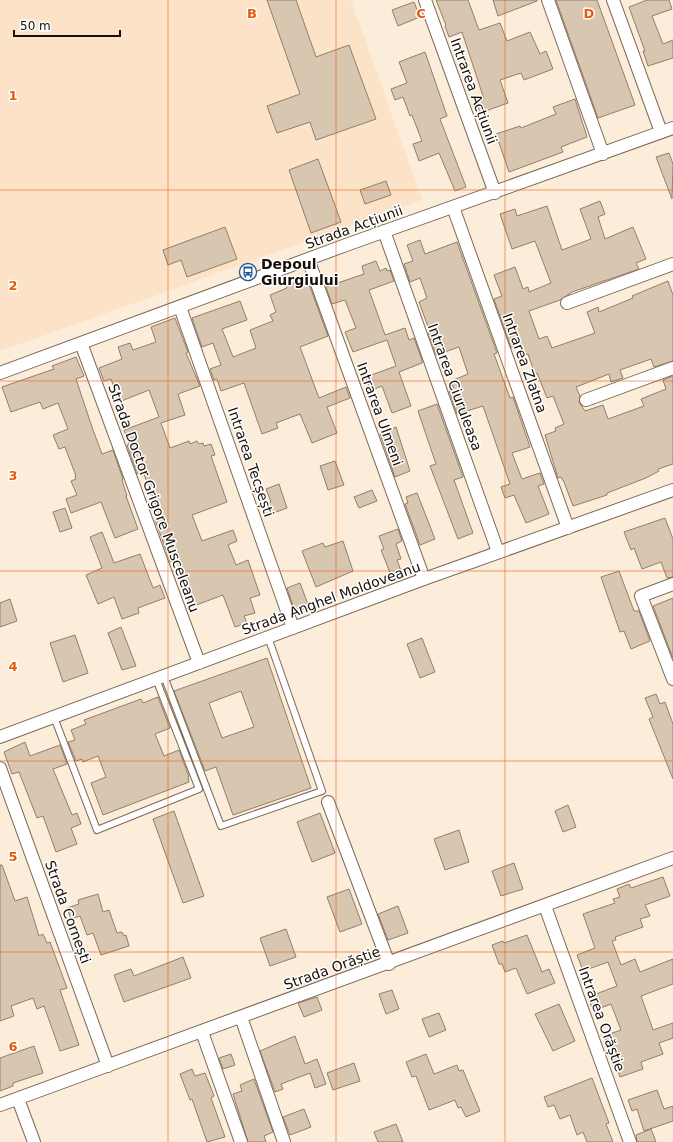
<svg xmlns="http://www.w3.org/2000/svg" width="673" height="1142" font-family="'DejaVu Sans',sans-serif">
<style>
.built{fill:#fce2c6}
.building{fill:#d9c6b0;stroke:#917f6a;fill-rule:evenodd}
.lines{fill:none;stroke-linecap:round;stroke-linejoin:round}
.lane-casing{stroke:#7c6a56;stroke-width:8}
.street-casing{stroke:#7c6a56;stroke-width:14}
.lane{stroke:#fff;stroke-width:6}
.street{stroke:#fff;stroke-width:12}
.grid{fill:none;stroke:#e8590c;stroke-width:1;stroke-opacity:0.55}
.labels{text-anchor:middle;stroke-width:3;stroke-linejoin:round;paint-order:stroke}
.street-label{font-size:14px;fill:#160f08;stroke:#fff}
.poi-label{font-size:14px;font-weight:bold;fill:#160f08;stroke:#fff;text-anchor:start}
.grid-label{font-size:13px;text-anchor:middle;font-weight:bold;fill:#e8590c;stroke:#fff;stroke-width:3;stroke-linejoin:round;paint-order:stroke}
</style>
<rect width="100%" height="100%" fill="#fcecda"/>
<path class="built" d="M0,0H351L422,200L0,351Z"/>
<path class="building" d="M267,0H296L316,57L349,45L376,119L316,140L310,122L277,133L267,106L300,94Z
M436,0H468L479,30L500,23L507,41L530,32L540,54L546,51L553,69L524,80L521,73L500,80L508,103L480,113L476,103L484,99L462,32L449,37L445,26L446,25Z
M493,0H537V1L498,16Z
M556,0H597L635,105L598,118Z
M647,0H669L672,9L652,16L663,44L673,40V58L648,66L643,51H645L629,7Z
M414,2L420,17L398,26L392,10Z
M425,52L447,116L440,119L466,187L455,191L439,153L419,161L413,144L422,141L412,115L410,116L403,97L395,100L391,89L407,83L399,62Z
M575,99L587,137L561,147L563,152L509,172L496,134L520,126L521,128L556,114L553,107Z
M669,153L673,164L672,199L656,157Z
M318,159L341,222L311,233L289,170Z
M386,181L391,195L365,204L360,190Z
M600,201L605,214L598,217L605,239L633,227L646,259L636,263L639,269L572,292L560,300L529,311L539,339L547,336L552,348L595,333L587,312L598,307L599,312L633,298L632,296L668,281L673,295V361L654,367L651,359L620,370L623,378L611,382L609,374L576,387L580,396L579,402L585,411L603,405L608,419L644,406L641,399L666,389L663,380L673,376V464L658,469L659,471L646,478L607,493V495L573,506L564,482L561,477L558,478L545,435L556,431L555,428L564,424L553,396L547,398L537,373L535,374L528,354L525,355L521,344L511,348L494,299L502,296L494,275L515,267L523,289L528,287L529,292L551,283L535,241L512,249L500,214L515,209L517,216L547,206L562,250L591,239L580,209Z
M225,227L237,259L187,277L181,260L168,265L163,250Z
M420,240L425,254L457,242L497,353L494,354L510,398L513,397L530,447L512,453L522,479L540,473L544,484L538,486L549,514L526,523L514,495L505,498L501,487L510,484L483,406L457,414L449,391L454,389L451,381L468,374L459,347L436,355L428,332H430L419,302L427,298L420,278L410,282L404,264L413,261L407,245Z
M376,261L380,271L386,268L387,271L390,270L394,281L369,290L385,335L405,328L409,340L414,338L422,360V363L399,372L411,406L392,413L382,386L370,391L366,377L396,366L387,340L353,352L345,332L356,328L345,300L332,304L326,287L364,274L362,266Z
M306,276L328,336L300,347L319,398L346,387L350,398L327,407L337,433L312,443L300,414L276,423L278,428L262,434L244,383L221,391L217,379L214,380L210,369L221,365L213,343L202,347L192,318L240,301L247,320L222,329L233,357L256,348L250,330L273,321L270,315L276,312L270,295L287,288L286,286L296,282V280Z
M175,318L188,352L186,353L200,386L178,394L185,415L161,423L170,448L189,441L190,444L197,441L199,444L203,443L204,446L211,444L215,455L211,456L227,502L192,515L202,541L233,530L237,541L228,545L236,565L248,560L260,595L250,598L255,613L244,616L247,623L235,627L223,595L191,607L185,591L188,590L176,559L170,562L166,550L155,520L161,518L143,472L137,474L127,445L129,444L124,430L159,417L149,390L119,402L111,379L104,381L99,368L122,359L118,347L130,343L133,350L156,342L151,327Z
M76,357L84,376L76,379L93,430L102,454L113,450L123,479L122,480L127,496H126L138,529L115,538L101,502L71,513L66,499L77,495L71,481L76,479L75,476H76L65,447L59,449L53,435L68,429L58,403L43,409L40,402L11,412L2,387L54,369L52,366Z
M437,404L463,477L454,480L473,533L458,539L430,466L436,464L418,411Z
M396,427L410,471L395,477L380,434Z
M335,461L344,485L328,490L320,466Z
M279,484L287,508L265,516L262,505L271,502L266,489Z
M372,490L377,501L359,508L354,497Z
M417,493L435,539L420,545L405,504L408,503L406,497Z
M65,508L72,528L60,532L53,512Z
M665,518L673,539V577L667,578L661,562L642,569L634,548L631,550L624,532Z
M398,529L402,541L396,544L401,559L397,560L403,576L393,580L381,550L384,549L379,536Z
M102,532L114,563L140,554L153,588L160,585L165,598L138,608L139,613L122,619L114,597L98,604L86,575L102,568L90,537Z
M343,541L353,571L316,587L302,551L323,543L325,547Z
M619,571L634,611H639L650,641L631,649L624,631L620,632L601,577Z
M300,583L309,607L295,612L287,588Z
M673,598V658L653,606Z
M10,599L17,621L0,627V603Z
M121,627L136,666L122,670L108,633Z
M75,635L88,673L63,682L50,643Z
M422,638L435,672L420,678L407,644Z
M267,658L311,788L233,815L216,767L205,771L174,691ZM241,691L254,727L222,738L209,703Z
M656,694L660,704L665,702L673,724V779L649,719L653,717L645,698Z
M158,697L170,728L155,734L164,756L179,750L189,777H188L189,782L103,815L91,783L106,777L98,756L83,762L82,759L76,761L68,742L75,740L71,730L86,724L84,720L141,699L143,703Z
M25,742L30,756L60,745L67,764L53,769L72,815L77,813L81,824L71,828L77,844L56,852L43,816L37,818L19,772L12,774L4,752Z
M568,805L576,827L563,832L555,811Z
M174,811L204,896L183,903L153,819Z
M320,813L335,853L312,862L297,822Z
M459,830L469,862L445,870L434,839Z
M514,863L523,889L501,896L492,871Z
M0,865H2L15,901L27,897L39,936L43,934L47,943L50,942L67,988L60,990L79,1045L60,1051L44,1006L37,1009L33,998L11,1006L14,1016L0,1021Z
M663,877L670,896L645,905L650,916L640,919L643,927L615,937L616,940L612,941L621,965L635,959L640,972L673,959V984L641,996L653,1030L673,1023V1038L659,1043L663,1054L641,1062L643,1069L620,1077L604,1036L621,1030L611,1004L593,1011L588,997L617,986L608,962L583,971L577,955L595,948L583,914L615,903L613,899L620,897L617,889L629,884L631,888Z
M349,889L362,924L340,932L327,897Z
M98,894L103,912L109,910L117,933L122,932L124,936L126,935L129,946L101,955L93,933L87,935L80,916L71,919L67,908L79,904L78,900Z
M398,906L408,933L388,940L378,914Z
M286,929L296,957L270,966L260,938Z
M527,935L542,972L549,969L555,983L527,994L516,968L505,972L502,964H499L492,945L503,941L504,943Z
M183,957L191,978L124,1002L114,975L131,969L134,976Z
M392,990L399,1009L386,1014L379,994Z
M317,997L322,1010L304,1017L298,1003Z
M559,1004L575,1041L553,1051L535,1014Z
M439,1013L446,1030L429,1037L422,1019Z
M295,1036L305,1064L317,1059L326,1084L315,1088L310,1073L281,1084L283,1089L275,1092L260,1051Z
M34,1046L43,1073L13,1083V1086L0,1091V1058Z
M231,1054L235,1065L223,1069L219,1058Z
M426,1054L434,1074L457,1065L459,1071L463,1070L480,1111L466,1117L461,1107L458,1108L455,1100L429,1110L416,1076L412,1077L406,1062Z
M354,1063L360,1081L333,1090L327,1073Z
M192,1069L195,1076L205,1073L214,1096L211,1098L225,1137L207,1142L192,1099L190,1100L180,1074Z
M592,1078L609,1123L606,1124L613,1142H587L583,1132L577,1135L570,1115L560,1119L554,1105L548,1107L544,1097Z
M254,1079L273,1132L264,1136L266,1142H248L233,1094L242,1091L240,1085Z
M657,1090L664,1109L673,1106V1121L644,1131L637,1109L632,1111L628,1100Z
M304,1109L311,1127L290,1135L283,1117Z
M396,1124L403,1142H378L374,1132Z
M651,1129L656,1142H637L636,1135Z"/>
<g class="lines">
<g class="lane-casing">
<path id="lane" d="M164,676L221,826L322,791L268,637
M54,717L97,830L199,789L156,679"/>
</g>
<g class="street-casing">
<path id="street" d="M425,0L495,193
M548,0L603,154
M613,0L661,132
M453,207L568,528
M384,231L498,552
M308,259L424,579
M567,303L673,264
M180,307L293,628
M81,343L199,663
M0,373L346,245L673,128
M586,400L673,368
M673,584L641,596L673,679
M0,737L424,579L673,490
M0,768L108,1066
M328,802L389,964
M545,906L630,1142
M241,1017L284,1142
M202,1032L241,1142
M18,1099L34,1142
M0,1105L673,858"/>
</g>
<use href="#lane" class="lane"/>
<use href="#street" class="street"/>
</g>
<path class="grid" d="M168,0V1142M336,0V1142M505,0V1142M0,190H673M0,381H673M0,571H673M0,761H673M0,952H673"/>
<defs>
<g id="bus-ring" transform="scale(0.9)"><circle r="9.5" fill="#fff" stroke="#205991" stroke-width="1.5"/><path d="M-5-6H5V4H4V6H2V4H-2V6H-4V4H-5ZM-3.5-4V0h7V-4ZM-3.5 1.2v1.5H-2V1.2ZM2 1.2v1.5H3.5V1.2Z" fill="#205991"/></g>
</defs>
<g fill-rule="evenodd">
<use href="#bus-ring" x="248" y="272"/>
</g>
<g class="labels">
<g class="street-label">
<text transform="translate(474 91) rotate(70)" y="5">Intrarea Acțiunii</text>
<text transform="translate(354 227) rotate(-20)" y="5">Strada Acțiunii</text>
<text transform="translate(525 363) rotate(70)" y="5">Intrarea Zlatna</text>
<text transform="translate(455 387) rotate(70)" y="5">Intrarea Ciuruleasa</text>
<text transform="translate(380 414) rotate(70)" y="5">Intrarea Ulmeni</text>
<text transform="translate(251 462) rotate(71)" y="5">Intrarea Tecșești</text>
<text transform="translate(154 498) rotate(70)" y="5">Strada Doctor Grigore Musceleanu</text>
<text transform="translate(331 598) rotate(-20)" y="5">Strada Anghel Moldoveanu</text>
<text transform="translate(68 912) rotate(70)" y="5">Strada Cornești</text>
<text transform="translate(332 968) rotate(-20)" y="5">Strada Orăștie</text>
<text transform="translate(602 1019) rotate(70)" y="5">Intrarea Orăștie</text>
</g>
<g class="poi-label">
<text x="261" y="269">Depoul<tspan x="261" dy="16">Giurgiului</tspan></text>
</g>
</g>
<g class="grid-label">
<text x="252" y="18">B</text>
<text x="421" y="18">C</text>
<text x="589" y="18">D</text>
<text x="13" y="100">1</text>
<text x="13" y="290">2</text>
<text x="13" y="480">3</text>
<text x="13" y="671">4</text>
<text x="13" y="861">5</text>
<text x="13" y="1051">6</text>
</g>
<path d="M14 30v6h106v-6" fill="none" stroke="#160f08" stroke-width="2"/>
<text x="20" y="30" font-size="12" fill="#160f08" stroke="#ffffff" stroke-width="3" paint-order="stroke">50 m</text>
</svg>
